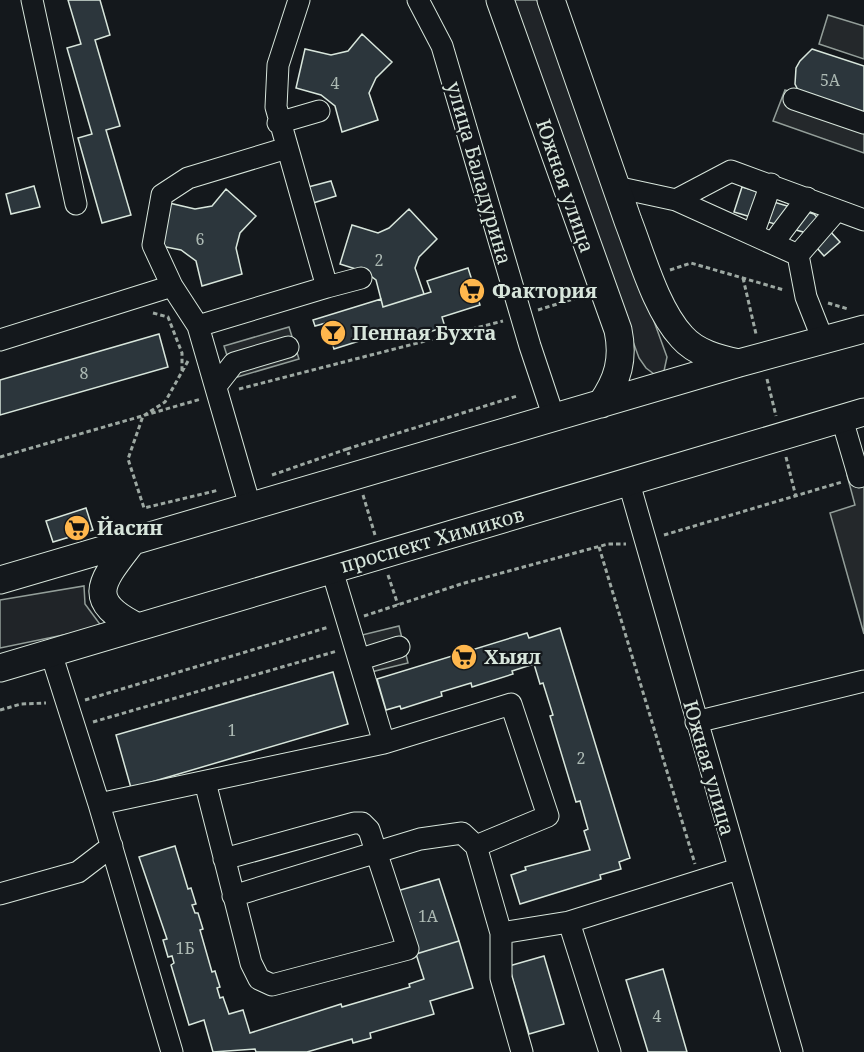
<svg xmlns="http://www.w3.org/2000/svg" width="864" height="1052" font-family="'Noto Serif',serif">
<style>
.green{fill:#202428;stroke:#939e99;stroke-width:1.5}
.parking{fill:#24282b;stroke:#939e99;stroke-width:1.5}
.building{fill:#2c363c;stroke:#d8e6dc;stroke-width:1.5}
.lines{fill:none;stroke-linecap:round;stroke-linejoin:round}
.minor-casing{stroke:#d8e6dc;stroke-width:23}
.major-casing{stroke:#d8e6dc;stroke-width:29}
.path{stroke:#9da8a2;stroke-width:3;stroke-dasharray:4.5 3;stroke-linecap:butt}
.minor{stroke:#14181c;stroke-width:21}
.major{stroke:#14181c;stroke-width:27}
.labels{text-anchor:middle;stroke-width:4.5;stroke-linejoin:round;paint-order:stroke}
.number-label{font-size:16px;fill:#adbab4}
.street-label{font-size:20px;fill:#d8e6dc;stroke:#14181c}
.poi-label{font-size:20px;font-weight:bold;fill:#d8e6dc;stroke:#14181c;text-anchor:start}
</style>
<rect width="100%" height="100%" fill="#14181c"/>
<path class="green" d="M509,0H537L667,357L664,371L654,374L646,368L639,358Z
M84,586L85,604L102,627L0,648V600Z"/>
<path class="parking" d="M828,15L864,26V59L819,44Z
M785,90L864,115V153L773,121Z
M289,327L299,359L234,378L224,346Z
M864,469V634L830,513L855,505L847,475Z
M399,626L408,663L371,672L362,635Z"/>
<path class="building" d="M68,0H100L110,35L95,40L120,126L106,130L131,215L102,223L78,138L92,134L67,48L81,44Z
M362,34L392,62L376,78L369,93L378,120L342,132L335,106L321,95L296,88L305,49L331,55L348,51Z
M812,49L864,66V113L799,92L795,84L796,68L800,61Z
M331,181L336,196L313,203L308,187Z
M34,186L40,207L11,214L6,194Z
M742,187L759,192L751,217L734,212Z
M226,189L256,216L240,233L236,248L242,274L202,286L196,261L181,250L161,246L169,203L195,209L212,206Z
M757,197L814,214L840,242L824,256L803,232L751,217Z
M409,209L437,239L419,257L415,268L424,294L383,307L376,280L365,272L340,264L352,225L378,233L389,228Z
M468,268L480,305L442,317L445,327L400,341L397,329L334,349L326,323L315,326L313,320L381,299L383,307L431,292L427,281Z
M159,334L168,367L0,415V380Z
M86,508L93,530L53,542L46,521Z
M560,628L630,858L619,862L621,869L600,875L601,879L520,904L511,875L526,870L525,867L590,850L584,831L588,829L580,801L576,802L550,716L553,715L543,683L540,684L534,664L512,671L513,674L472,687L471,683L441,692L442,696L401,709L400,706L386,710L377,679L527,633L529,638Z
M333,672L348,724L131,788L116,735Z
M175,846L188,889L191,888L196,904L192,905L195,913H198L203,929L200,930L212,972L215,971L220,987L217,988L220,998L223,997L229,1014L243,1010L250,1033L341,1004L342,1007L410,987L409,984L424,979L416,954L459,941L473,988L430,1001L434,1014L370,1033L371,1038L353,1043L352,1039L307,1052H256L255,1049L213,1052L204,1020L189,1025L171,965L174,963L172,956L168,957L163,940L167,939L139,857Z
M439,879L459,941L416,954L397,891Z
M544,956L564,1024L529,1034L509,966Z
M663,969L687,1052H648L626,980Z"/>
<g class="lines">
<g class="minor-casing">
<path id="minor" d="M32,0L76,204
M418,0L442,46L530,346L554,418
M794,99L864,123
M278,123L319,111
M616,187L676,200L798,255
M676,200L731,171L864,220
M753,234L771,184
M773,243L807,198
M798,255L806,297L823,340
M798,255L837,210
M327,287L361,278
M198,326L172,286L153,245L162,195L188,178L287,148
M0,340L172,286
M216,386L234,363L288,347
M842,419L859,477
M629,483L792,1052
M250,506L198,326L327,287L276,107L278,65L299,0
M332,570L384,743L511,704L548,816L476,846L501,933V978L522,1052
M51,653L99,804L384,743
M361,659L399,647
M696,722L864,681
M205,782L251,963L259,979L272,985L408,949L369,830L362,823H354L224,859
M99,804L172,1052
M0,894L78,872L112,846
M233,896L420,839L462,833L476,846
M569,922L738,869
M501,933L569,922L610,1052"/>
</g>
<g class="major-casing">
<path id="major" d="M500,0L618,330C624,359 618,380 601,404
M551,0C577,74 602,148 628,221C642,257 656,309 682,337C696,353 719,359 739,363
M131,543C101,582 84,600 138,627
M0,580L739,363L864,329
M0,668L864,412"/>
</g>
<path class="path" d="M670,270L691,263L784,290
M743,278L756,334
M828,303L848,309
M538,310L583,296
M153,313L168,317L182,353V371
M188,361L165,402L143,416L128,459L144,508L219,490
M767,379L776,416
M239,389L503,321
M347,449L517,396
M0,457L201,399
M786,457L796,497
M272,475L347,449L349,455
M363,495L375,535
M664,535L842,482
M599,547L695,864
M388,575L398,605
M364,616L461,584L608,544H626
M85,700L329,627
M0,710L21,704L46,703
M93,722L337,651"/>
<use href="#minor" class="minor"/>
<use href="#major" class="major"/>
</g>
<defs>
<g id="supermarket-disc" transform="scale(1.35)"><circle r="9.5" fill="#ffb74d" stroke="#14181c"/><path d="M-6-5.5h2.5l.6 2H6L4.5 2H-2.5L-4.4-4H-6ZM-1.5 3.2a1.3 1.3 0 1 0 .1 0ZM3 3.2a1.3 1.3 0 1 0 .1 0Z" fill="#111"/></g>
<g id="bar-disc" transform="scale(1.35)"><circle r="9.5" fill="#ffb74d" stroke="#14181c"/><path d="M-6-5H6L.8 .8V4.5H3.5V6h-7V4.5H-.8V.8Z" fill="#111"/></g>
</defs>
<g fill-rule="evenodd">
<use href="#supermarket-disc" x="472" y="291"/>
<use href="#bar-disc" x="333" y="333"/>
<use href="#supermarket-disc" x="77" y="528"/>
<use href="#supermarket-disc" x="464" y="657"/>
</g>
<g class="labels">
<g class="number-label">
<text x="830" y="86">5А</text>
<text x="335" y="89">4</text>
<text x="200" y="245">6</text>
<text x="379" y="266">2</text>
<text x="84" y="379">8</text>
<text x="232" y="736">1</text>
<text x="581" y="764">2</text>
<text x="428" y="922">1А</text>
<text x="185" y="954">1Б</text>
<text x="657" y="1022">4</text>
</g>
<g class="street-label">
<text transform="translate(479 173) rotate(74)" y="7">улица Баладурина</text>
<text transform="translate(565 186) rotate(71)" y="7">Южная улица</text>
<text transform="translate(432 540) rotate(-16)" y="7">проспект Химиков</text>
<text transform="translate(709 768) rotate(74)" y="7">Южная улица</text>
</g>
<g class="poi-label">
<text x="492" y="298">Фактория</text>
<text x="352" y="340">Пенная Бухта</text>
<text x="97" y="535">Йасин</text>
<text x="484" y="664">Хыял</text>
</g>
</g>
</svg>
